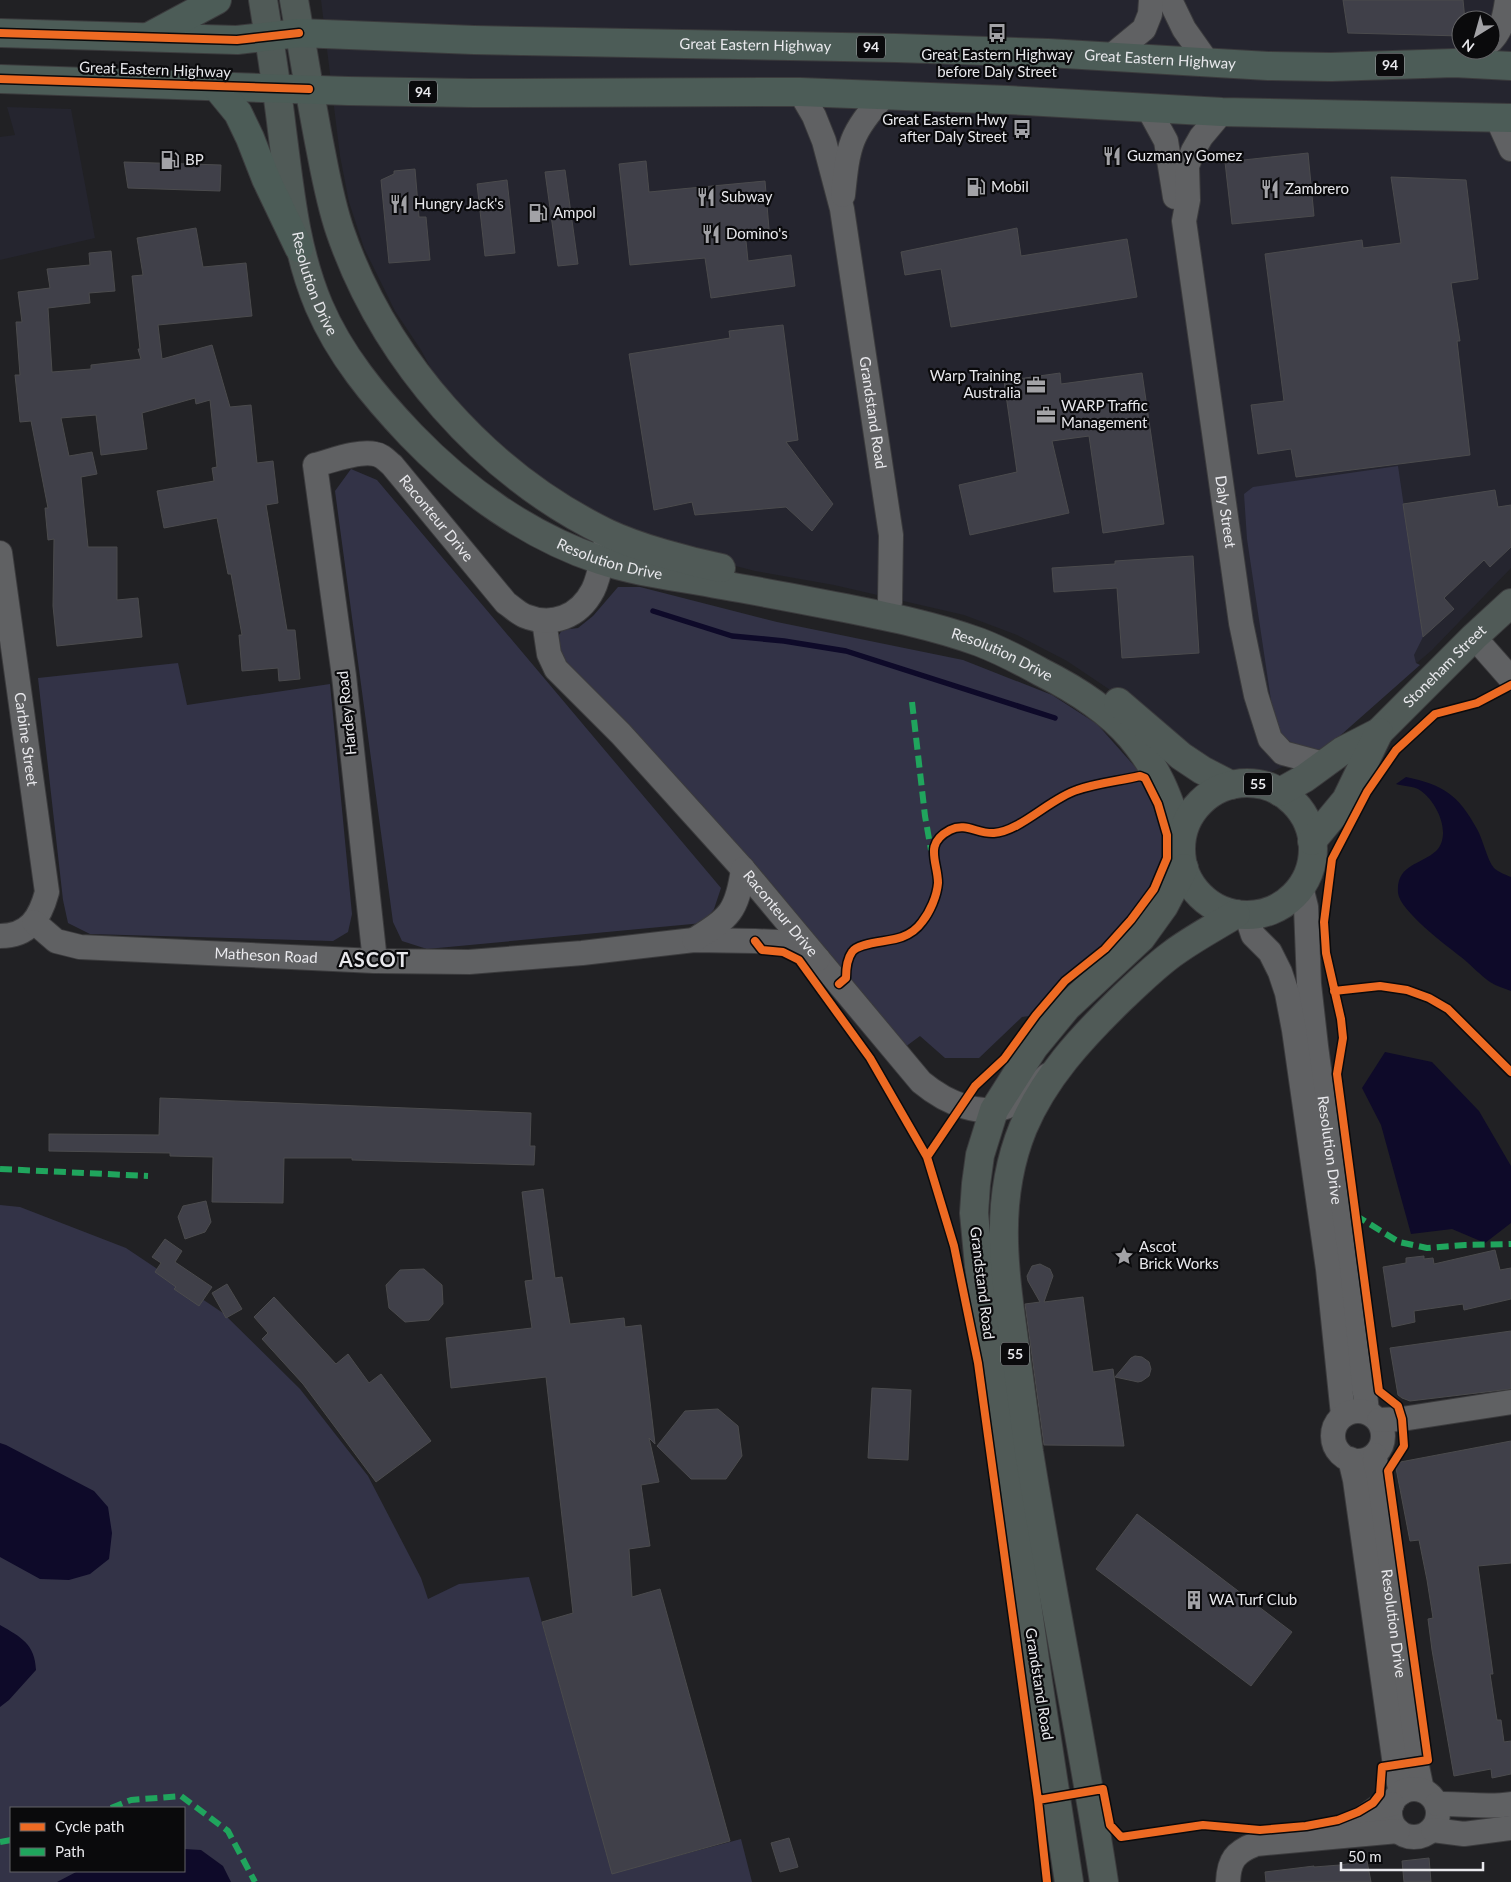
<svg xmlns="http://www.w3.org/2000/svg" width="1511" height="1882" font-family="Lato,sans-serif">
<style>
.built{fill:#25252f;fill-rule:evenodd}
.green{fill:#333347;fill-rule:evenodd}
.water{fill:#0e0a29}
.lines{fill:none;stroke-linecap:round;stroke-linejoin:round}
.stream{stroke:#0e0a29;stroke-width:5.5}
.building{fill:#404049;stroke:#4b4b4d}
.minor-casing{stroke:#3b3b3d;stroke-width:26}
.major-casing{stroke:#3b3b3d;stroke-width:30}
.highway-casing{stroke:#3b3b3d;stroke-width:30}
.minor{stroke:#606163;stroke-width:24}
.major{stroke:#505a57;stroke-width:28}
.highway{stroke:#4c5c57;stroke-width:28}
.quiet{stroke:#20a55d;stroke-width:6;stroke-dasharray:12 6;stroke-linecap:butt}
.cycleway-casing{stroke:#0a0a0c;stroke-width:11}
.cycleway{stroke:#ed6a23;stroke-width:8}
.labels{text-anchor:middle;stroke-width:4.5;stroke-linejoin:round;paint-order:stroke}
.shield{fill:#0a0a0c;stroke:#a5a5a9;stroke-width:1}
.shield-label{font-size:14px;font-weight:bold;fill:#e8e8ec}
.street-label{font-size:15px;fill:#e8e8ec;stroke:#0a0a0c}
.poi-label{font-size:15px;fill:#e8e8ec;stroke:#0a0a0c;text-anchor:start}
.district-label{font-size:20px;font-weight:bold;letter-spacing:1px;fill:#e8e8ec;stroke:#0a0a0c}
</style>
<rect width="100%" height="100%" fill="#212124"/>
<path class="built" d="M321,0H1511V568L1432,650L1311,754L1269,773L1230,776L1134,706L1067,661L1017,635L964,615L834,585L755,571L642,542L507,457L442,389L421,350L395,311L364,248L349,202L340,156ZM1461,20H1491V50H1461Z
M7,107L71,109L95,238L0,260V137L15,135Z"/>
<path class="green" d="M1398,466L1423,637L1414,655L1416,663L1420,665L1325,749C1309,755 1284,741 1275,727L1247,539L1244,494L1253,487Z
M351,469L377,480L721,888L714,909L703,923L427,949L402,941L393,922L335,491Z
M618,587H640L777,622L963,660L1052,695L1097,724L1145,778L1158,804L1167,835V858L1154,889L1131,920L1105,949L1065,981L1036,1015L1022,1017L979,1058H945L920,1036L897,1053L743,869L559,654L554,643L562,630L578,628L593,616Z
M178,663L187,705L330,684L352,914L348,932L333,941L90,934L68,923L63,900L38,678Z
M0,1205L20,1207L126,1248L223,1313L300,1389L368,1476L421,1578L428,1599L459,1584L529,1577L613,1873L741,1839L752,1882H0ZM11,1808H184V1871H11Z"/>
<path class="water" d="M1406,777C1443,785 1458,794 1477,829C1483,839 1487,860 1494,868C1498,872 1506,875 1511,877V991C1504,988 1496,986 1490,982C1480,975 1471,965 1461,957C1447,946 1400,911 1398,893C1396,864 1421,865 1436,851C1453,834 1436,799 1418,789C1412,786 1403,786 1396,784Z
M1385,1052L1432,1062L1479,1111L1511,1166V1223L1485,1243L1452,1229L1411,1234L1381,1125L1362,1088Z
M0,1443L6,1445L94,1491L108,1507L112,1533L109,1559L90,1574L69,1580L40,1579L0,1557Z
M0,1625C21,1637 35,1644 36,1670L9,1700L0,1707Z
M184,1849L201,1850L223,1866L231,1882H57L78,1871H184Z"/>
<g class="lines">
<path class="stream" d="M653,611L732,636L784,641L846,651L1055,718"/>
</g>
<path class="building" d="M1343,0H1463L1465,20H1461V36L1348,33Z
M1308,153L1314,216L1232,224L1225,162Z
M646,161L649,192L765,181L769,229L745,231L748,261L791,255L795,286L711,298L705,258L630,265L619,164Z
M124,162L221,165L220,191L128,188Z
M415,169L419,217H426L430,260L389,263L381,180L394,174V171Z
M565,170L578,264L558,266L545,172Z
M1391,177L1466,180L1478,279L1451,283L1460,341H1457L1470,455L1296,477L1291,449L1258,454L1251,405L1284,401L1265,254L1362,240L1363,248L1401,243Z
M507,180L515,253L485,256L477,184Z
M196,228L203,267L246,263L252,316L158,325L162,359L212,345L230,407L251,405L257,463L273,461L278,503L266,505L287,630H295L300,679L279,681L278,668L242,671L239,635H242L231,574H228L217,518L164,528L157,491L214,481L212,468L217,467L210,400L196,404L195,398L142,413L147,449L101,455L96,415L61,418L69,456L92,452L97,474L81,477L88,547H117V600L138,598L142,637L57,646L53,606L54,539L48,540L45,508H48L31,421L20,422L15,375H20L16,322H22L18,292L50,288L47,269L90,265L89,253L111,251L115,291L89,293L90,303L48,308L52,372L91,369V365L141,359L138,349H140L132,276L143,275L137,238Z
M1017,228L1021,256L1127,239L1137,297L951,327L941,269L905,275L901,252Z
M783,325L798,440L786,442L833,504L812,531L786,507L695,515L692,502L654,510L629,354L730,338L729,331Z
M1060,373L1061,384L1142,373L1164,524L1103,533L1089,436L1052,441L1069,513L970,535L959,485L1017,472L1004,381Z
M1495,490L1498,507L1511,505V547L1490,567L1484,560L1444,598L1454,609L1423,637L1403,504Z
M1193,556L1199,653L1122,658L1117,588L1054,592L1052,568L1115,564V561Z
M160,1098L531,1113L530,1146H535L534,1165L352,1160V1158H284L283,1203L212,1202L213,1157L170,1156V1153L49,1151V1134L159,1135Z
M543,1189L555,1278L562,1277L570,1324L624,1318L625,1327L641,1325L655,1444L649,1438L659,1482L641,1485L650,1546L629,1549L632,1597L660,1589L730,1841L612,1874L542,1622L573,1613L546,1377L451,1388L446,1338L532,1328L525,1281L533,1280L522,1192Z
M206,1201L211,1222L205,1232L185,1239L178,1217L183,1206Z
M165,1239L182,1251L175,1262L212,1287L199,1306L174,1289L176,1287L155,1272L161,1263L152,1257Z
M1495,1250L1500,1270L1511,1268V1299L1464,1310L1463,1304L1414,1311L1415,1322L1392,1327L1383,1267L1406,1263V1258L1424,1256V1259L1433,1258L1434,1264Z
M1040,1264L1050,1269L1053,1276L1044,1302L1083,1297L1093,1372L1113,1369L1124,1446L1044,1445L1025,1304L1040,1302L1028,1281L1027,1276L1032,1266Z
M424,1269L442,1285L443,1304L429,1320L405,1322L389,1308L386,1285L400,1270Z
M227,1284L242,1309L226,1318L212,1293Z
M274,1297L336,1364L348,1354L369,1383L381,1374L431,1441L376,1482L303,1384L262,1339L268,1333L254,1317Z
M1511,1331V1389L1410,1401L1402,1398L1398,1395L1390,1348Z
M1135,1356L1142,1357L1149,1362L1151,1369L1149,1376L1142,1381L1138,1382L1115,1377L1131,1358Z
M872,1388L911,1390L908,1460L868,1458Z
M718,1409L738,1426L742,1456L726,1479H691L657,1446L685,1411Z
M1511,1441V1563L1478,1566L1493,1674H1490L1497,1720H1501L1504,1742L1511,1741V1774L1492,1778L1491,1769L1454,1776L1432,1650L1428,1619L1433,1618L1427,1580L1419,1540L1410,1541L1395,1463Z
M1137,1514L1292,1632L1251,1686L1096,1569Z
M789,1838L798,1867L780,1872L771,1843Z
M1429,1858L1431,1882H1404L1402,1861Z
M1367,1861L1371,1882H1266L1265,1872L1314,1866V1867L1340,1865Z"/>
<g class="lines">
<g class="minor-casing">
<g id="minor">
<path d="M1170,0L1184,29L1208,63"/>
<path d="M1491,41C1502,30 1505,15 1507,0"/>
<path d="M1110,57L1144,29L1150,14L1151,0"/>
<path id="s1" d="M800,92L814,116L824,141L842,209L891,535L890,602L887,617"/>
<path d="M1148,108L1166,141L1175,197"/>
<path id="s2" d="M1222,112L1201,137L1193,151L1187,166L1188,200L1184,221L1241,623L1256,695L1270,739L1283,753L1324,764"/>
<path d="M1497,118L1511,149"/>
<path d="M843,195C848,146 850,132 885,95"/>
<path id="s3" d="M0,553L47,892C40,918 29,936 0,936"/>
<path id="s4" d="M544,621L549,654L556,669L621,734L743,869L921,1082C945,1102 984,1121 1014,1103C1027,1095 1037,1085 1048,1075"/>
<path d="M1474,637L1511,679"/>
<path id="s5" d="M1301,887L1306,907L1309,984L1316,1046L1358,1365L1365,1393L1367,1412"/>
<path d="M1246,914L1253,935L1270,952L1280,972L1287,993L1294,1030L1328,1269L1343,1415"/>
<path id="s6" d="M34,922L56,941L80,947L375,961L469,962L582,953L694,940L755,941L777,942L797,947L818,959"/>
<path d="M694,940C730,917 737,912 743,869"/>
<path id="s7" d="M375,961L344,676L315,465C331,461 359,450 375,454C382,455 386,460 392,465L506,603C512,607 518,613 525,616C552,627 579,617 593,590C600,576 602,557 606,542"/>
<circle cx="1358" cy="1436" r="25"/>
<path d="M1379,1420L1402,1419L1511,1402"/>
<path id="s8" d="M1375,1455L1376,1470L1374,1479L1405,1709L1422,1790"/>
<path d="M1350,1459L1355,1480L1395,1765L1401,1793"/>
<circle cx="1414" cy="1813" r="24"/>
<path d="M1437,1804C1462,1803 1486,1808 1511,1804"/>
<path d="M1433,1830L1464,1834L1511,1828"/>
<path d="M1337,1836L1378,1807L1392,1804"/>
<path d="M1228,1882C1229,1860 1235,1852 1256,1844L1398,1831"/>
</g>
</g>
<g class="major-casing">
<g id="major">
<path id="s9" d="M263,0C270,43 277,87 282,130C290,191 295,249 319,306C340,355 374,396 411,435C463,489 528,536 600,560C639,573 682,577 722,585C763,592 804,600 845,608C890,617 935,626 979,642C1000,650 1021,661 1041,672C1073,688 1108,710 1131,737C1141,749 1151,763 1158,777C1168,795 1173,816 1182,834"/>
<path d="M294,0C303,51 311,102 321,152C326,178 331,205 340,231C384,359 485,474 607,533C639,548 687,561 721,568"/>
<path d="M1118,702L1181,756L1202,770L1231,785"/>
<circle cx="1247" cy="849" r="66"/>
<path id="s10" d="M1280,792L1305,778L1342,751L1379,732L1474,637L1511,603"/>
<path d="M1312,841L1346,800L1379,732"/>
<path d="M1069,1882L1038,1681L979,1266L974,1213L976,1184L980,1155L994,1110L1034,1047L1067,1007L1141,938L1164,906L1184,868"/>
<path d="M1104,1882C1082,1738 1052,1596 1029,1452C1024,1415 1019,1378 1014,1340C1004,1268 994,1199 1023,1128C1044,1078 1081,1038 1120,1000C1137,984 1153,968 1172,954C1192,939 1215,927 1236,914"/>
</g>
</g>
<g class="highway-casing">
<g id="highway">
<path id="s11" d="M0,33L237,40L299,33L474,40L896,48L1048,53L1268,66L1331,67L1454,63L1511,66"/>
<path d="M150,36L217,0"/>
<path d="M0,79L348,91L472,93L800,92L1008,100L1222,112L1511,118"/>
<path d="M215,85L238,113L250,138L266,179L299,248"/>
</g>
</g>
<use href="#minor" class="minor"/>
<use href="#major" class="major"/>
<use href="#highway" class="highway"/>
<path class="quiet" d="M912,702L925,816L931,850
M0,1169L148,1176
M1355,1215L1399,1242L1427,1248L1465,1245L1511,1244
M111,1808L131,1800L181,1796L228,1831L255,1882
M0,1842L11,1840"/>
<g class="cycleway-casing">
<path id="cycleway" d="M0,33L237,40L299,33
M0,79L309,89
M755,941L762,950L783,952L799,960L870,1058L927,1157L954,1246L978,1363L1038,1800L1047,1882
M839,984L846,978C846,970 847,959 852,952C858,942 890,942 902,937C910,934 917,929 922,922C930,912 937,896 938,883C938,862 923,844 950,830C966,822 977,834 994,833C1019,832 1051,798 1077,790C1097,783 1119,781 1140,776L1145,778L1158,804L1167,835V858L1154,889L1131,920L1105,949L1065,981L1036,1015L1004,1059L975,1086L927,1157
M1334,991L1380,986L1407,990L1429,998L1448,1009L1511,1072
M1038,1800L1103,1789L1110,1825L1121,1837L1203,1825L1260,1830L1306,1826L1338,1820L1358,1812L1373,1803L1380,1794L1382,1767L1428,1760L1388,1471L1404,1446L1402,1419L1398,1406L1379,1391L1337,1074L1343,1038L1341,1019L1326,953L1324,922L1332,859L1367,792L1396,750L1435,714L1477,703L1511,685"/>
</g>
<use href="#cycleway" class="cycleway"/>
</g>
<defs>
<g id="bus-bare" transform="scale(1.5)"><path d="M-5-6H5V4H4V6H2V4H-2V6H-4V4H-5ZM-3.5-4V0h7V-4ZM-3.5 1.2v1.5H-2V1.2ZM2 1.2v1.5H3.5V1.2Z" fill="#a2a2a6" stroke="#0a0a0c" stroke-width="2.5" paint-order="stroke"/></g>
<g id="restaurant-bare" transform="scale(1.5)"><path d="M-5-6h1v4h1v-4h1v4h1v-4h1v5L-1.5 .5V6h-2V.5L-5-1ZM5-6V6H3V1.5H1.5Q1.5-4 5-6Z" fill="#a2a2a6" stroke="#0a0a0c" stroke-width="2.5" paint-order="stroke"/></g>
<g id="fuel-bare" transform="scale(1.5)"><path d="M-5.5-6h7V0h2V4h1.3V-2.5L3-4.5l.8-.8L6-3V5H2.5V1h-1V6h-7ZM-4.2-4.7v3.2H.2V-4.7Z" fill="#a2a2a6" stroke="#0a0a0c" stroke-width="2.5" paint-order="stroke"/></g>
<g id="office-bare" transform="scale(1.5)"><path d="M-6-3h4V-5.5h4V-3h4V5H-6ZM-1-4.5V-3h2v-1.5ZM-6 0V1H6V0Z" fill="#a2a2a6" stroke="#0a0a0c" stroke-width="2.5" paint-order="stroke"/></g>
<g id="sight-bare" transform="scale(1.5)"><path d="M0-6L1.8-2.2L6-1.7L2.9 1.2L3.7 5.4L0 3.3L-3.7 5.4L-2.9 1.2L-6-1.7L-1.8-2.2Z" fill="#a2a2a6" stroke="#0a0a0c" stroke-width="2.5" paint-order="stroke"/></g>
<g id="building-bare" transform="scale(1.5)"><path d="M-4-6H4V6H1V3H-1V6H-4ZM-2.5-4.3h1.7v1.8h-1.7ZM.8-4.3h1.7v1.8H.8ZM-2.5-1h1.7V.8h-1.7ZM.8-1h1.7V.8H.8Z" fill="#a2a2a6" stroke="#0a0a0c" stroke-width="2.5" paint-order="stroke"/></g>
</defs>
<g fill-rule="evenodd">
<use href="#bus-bare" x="997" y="33"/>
<use href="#bus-bare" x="1022" y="129"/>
<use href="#restaurant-bare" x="1112" y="156"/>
<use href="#fuel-bare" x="170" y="160"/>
<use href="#fuel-bare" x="976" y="187"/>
<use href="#restaurant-bare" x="1270" y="189"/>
<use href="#restaurant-bare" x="706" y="197"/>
<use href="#restaurant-bare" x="399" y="204"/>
<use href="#fuel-bare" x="538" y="213"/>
<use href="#restaurant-bare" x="711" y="234"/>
<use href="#office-bare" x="1036" y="385"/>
<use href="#office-bare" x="1046" y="415"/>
<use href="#sight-bare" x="1124" y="1256"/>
<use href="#building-bare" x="1194" y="1600"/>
</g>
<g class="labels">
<g class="shield">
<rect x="857" y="35.5" width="28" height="23" rx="4"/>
<rect x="1376" y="53.5" width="28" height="23" rx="4"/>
<rect x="409" y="80.5" width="28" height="23" rx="4"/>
<rect x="1244" y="772.5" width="28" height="23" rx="4"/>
<rect x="1001" y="1342.5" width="28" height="23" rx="4"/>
</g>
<g class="shield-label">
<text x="871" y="52">94</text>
<text x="1390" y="70">94</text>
<text x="423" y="97">94</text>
<text x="1258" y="789">55</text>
<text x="1015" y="1359">55</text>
</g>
<g class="street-label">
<text dy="5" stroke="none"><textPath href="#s11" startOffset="756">Great Eastern Highway</textPath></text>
<text dy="5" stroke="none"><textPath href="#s11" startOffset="1161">Great Eastern Highway</textPath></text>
<text transform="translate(155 70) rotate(2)" y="5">Great Eastern Highway</text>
<text dy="5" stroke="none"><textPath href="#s9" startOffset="289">Resolution Drive</textPath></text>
<text dy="5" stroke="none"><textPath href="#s1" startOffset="331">Grandstand Road</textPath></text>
<text dy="5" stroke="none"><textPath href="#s2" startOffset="414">Daly Street</textPath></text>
<text dy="5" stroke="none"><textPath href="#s7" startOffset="651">Raconteur Drive</textPath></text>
<text dy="5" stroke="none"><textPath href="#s9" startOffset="709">Resolution Drive</textPath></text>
<text dy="5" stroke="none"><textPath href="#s9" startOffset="1114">Resolution Drive</textPath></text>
<text dy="5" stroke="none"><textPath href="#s10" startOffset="209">Stoneham Street</textPath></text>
<text transform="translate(347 713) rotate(-96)" y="5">Hardey Road</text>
<text dy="5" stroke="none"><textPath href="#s3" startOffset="188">Carbine Street</textPath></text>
<text dy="5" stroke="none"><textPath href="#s4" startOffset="382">Raconteur Drive</textPath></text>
<text dy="5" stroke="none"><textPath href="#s6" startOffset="240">Matheson Road</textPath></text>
<text dy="5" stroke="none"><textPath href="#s5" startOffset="265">Resolution Drive</textPath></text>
<text transform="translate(982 1283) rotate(83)" y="5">Grandstand Road</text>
<text dy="5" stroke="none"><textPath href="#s8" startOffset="170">Resolution Drive</textPath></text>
<text transform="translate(1039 1684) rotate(81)" y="5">Grandstand Road</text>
</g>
<g class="poi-label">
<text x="997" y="60" text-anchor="middle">Great Eastern Highway<tspan x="997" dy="17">before Daly Street</tspan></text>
<text x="1007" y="125" text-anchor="end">Great Eastern Hwy<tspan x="1007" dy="17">after Daly Street</tspan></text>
<text x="1127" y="161">Guzman y Gomez</text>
<text x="185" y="165">BP</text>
<text x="991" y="192">Mobil</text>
<text x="1285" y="194">Zambrero</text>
<text x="721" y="202">Subway</text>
<text x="414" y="209">Hungry Jack's</text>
<text x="553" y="218">Ampol</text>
<text x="726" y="239">Domino's</text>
<text x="1021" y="381" text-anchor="end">Warp Training<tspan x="1021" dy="17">Australia</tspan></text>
<text x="1061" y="411">WARP Traffic<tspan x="1061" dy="17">Management</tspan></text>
<text x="1139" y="1252">Ascot<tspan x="1139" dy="17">Brick Works</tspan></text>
<text x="1209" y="1605">WA Turf Club</text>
</g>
<g class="district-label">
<text x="374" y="967">ASCOT</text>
</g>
</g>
<rect x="10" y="1807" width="175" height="65" fill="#0a0a0c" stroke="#636366"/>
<rect x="20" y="1823" width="25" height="8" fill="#ed6a23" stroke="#636366"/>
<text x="55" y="1832" font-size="15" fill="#e8e8ec">Cycle path</text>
<rect x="20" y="1848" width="25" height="8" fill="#20a55d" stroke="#636366"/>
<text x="55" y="1857" font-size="15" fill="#e8e8ec">Path</text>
<g transform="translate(1476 35) rotate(217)"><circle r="24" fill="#0a0a0c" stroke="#636366"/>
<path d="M0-4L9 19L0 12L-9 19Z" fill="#a2a2a6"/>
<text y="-8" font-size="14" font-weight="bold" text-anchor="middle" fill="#e8e8ec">N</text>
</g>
<path d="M1341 1862v8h142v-8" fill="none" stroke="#e8e8ec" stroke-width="2.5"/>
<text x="1348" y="1862" font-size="15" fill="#e8e8ec" stroke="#0a0a0c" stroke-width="4" paint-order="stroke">50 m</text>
</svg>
